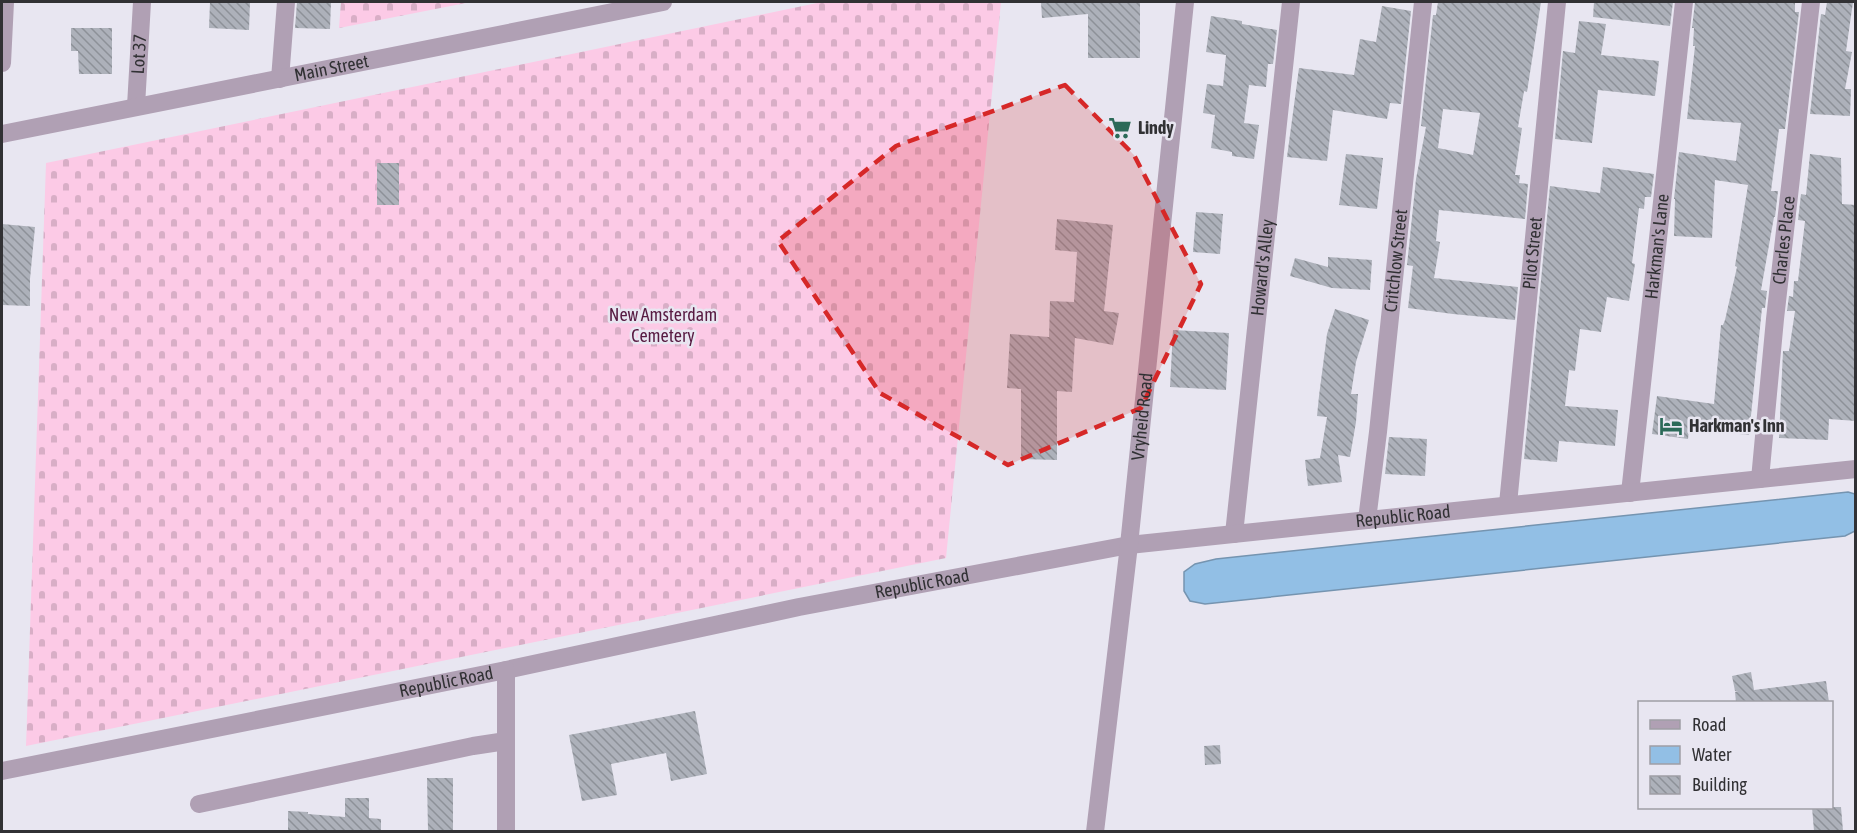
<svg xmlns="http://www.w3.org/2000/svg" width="1857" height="833" font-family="'Asap Condensed',sans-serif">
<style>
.cemetery{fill:url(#cemetery-stones)}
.water{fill:#92bfe5;stroke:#7594b0;stroke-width:1.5}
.building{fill:url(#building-back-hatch);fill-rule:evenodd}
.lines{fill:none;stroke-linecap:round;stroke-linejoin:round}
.minor{stroke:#b0a0b4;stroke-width:18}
.marked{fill:#d62828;fill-opacity:0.2;stroke:#d62828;stroke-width:4.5;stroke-dasharray:12 8;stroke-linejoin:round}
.labels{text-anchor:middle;stroke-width:5;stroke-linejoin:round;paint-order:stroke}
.street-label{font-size:18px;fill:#313134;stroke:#e8e6f1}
.poi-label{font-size:18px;font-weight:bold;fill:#313134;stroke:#e8e6f1;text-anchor:start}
.park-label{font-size:18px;fill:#571a42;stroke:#e8e6f1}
</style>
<defs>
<pattern id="cemetery-stones" width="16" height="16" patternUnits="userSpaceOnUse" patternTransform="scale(1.5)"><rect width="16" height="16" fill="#fccae6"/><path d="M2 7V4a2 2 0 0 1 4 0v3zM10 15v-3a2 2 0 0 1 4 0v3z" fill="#d8aec6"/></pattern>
<pattern id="building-back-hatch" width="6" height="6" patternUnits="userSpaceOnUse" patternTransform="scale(1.5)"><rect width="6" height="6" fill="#adb1ba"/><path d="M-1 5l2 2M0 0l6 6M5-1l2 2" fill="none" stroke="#8d9198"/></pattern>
</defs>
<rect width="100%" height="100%" fill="#e8e6f1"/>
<path class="cemetery" d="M341,2H471L339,28Z
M822,2H1001L946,558L26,746L46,163Z"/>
<path class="water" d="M1848,492L1855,494V531L1845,536L1205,604L1190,601L1184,591V572L1195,564L1216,559Z"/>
<path class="building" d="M210,2H250L249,30L209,28Z
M297,2H331L330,29L295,28Z
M1041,2H1140V58H1088V14L1042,18Z
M1438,2H1541L1527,92L1524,91L1518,127L1522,128L1515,175H1520L1519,183L1528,184L1525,219L1439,210L1436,241L1440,242L1434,278L1518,287L1515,320L1453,314L1408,308L1413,266L1407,265L1416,179L1426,127L1421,126L1433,15H1436ZM1443,109L1480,113L1473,155L1438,148Z
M1594,2H1673L1670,26L1593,17Z
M1695,2H1795V12H1799L1785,129H1779L1771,191H1778L1775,217H1774L1761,290L1767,291L1765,308H1762L1749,435L1689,429L1688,439L1652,434L1657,396L1714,404L1721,325H1723L1725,320L1737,267L1735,266L1748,185L1715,180L1712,238L1674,236L1675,199H1674L1679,152L1736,161L1741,123L1687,119L1695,46H1693L1694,28H1692Z
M1827,2H1853L1846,51L1852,52L1845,89H1851L1850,116L1810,114L1821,14L1825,15Z
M1382,6L1411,11L1401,104L1390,103L1387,119L1333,110L1327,161L1287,157L1299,68L1354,75L1360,39L1376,42Z
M1211,16L1242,21V24L1277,30L1273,64H1268L1266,87L1249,85L1244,123L1259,125L1254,159L1232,156V152L1211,148L1215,115L1203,113L1207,84L1223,86L1226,55L1206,52Z
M1579,21L1606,24L1601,55L1659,61L1655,96L1598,90L1592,143L1555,139L1563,51L1575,53Z
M71,28H112V74H79L78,51H71Z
M1346,154L1383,158L1377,209L1339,205Z
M1810,154L1841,158L1842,204L1856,205V421L1829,419L1828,440L1779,438L1783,351H1789L1795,311H1787L1789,296L1793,297L1794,281H1798L1805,221L1798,220L1801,194L1806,195Z
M377,163H399V205H377Z
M1603,167L1654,174L1651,197H1645L1644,209L1639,208L1632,263L1635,264L1629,301L1607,297L1601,332L1580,329L1575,371L1569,370L1565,406L1618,410L1615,446L1559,441L1557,462L1524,459L1550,186L1600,193Z
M1196,212L1223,214L1220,254L1193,252Z
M1057,219L1113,225L1104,311L1119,313L1113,345L1075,338L1072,392L1057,391V460L1021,459V389L1007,388L1010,334L1049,337L1050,301L1074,302L1077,252L1055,250Z
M2,224L35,227L30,279V306L2,305Z
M1328,257L1372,260L1370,290L1332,288L1290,276L1295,258L1328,267Z
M1335,309L1369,320L1356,362L1351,394H1358L1356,422L1350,457L1338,455L1342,482L1308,486L1305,460L1320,458L1327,417L1317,416L1319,396L1327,334Z
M1173,330L1229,333L1226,390L1170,387Z
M1389,437L1427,439L1425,476L1385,474Z
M1751,672L1754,690L1826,681L1829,702H1736L1735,692L1738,691H1735L1732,676Z
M695,711L707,774L671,781L666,753L611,764L617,795L582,801L569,735Z
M1220,745L1221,764L1205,765L1204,746Z
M427,778H453V831H428Z
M345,798H369V818L381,819V831H288V811L308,812V814L345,817Z
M1812,807H1841L1843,831H1814Z"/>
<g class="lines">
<g class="minor">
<path d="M2,63L5,2"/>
<path d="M280,79L286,2"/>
<path id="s1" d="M136,106L142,2"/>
<path id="s2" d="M2,134L663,2"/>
<path id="s3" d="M1760,479L1775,319L1811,2"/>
<path id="s4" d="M1630,493L1684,2"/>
<path id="s5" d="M1508,504L1557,2"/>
<path id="s6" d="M1367,520L1378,432L1423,2"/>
<path id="s7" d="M1234,534L1291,2"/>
<path id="s8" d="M2,771L506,670L799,607L1129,545L1856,469"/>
<path d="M199,804L473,746L506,741"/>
<path d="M506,832V670"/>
<path id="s9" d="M1095,832L1129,545L1185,2"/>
</g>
</g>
<path class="marked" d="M1065,85L1134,155L1201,284L1141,408L1008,465L880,393L778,241L896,146Z"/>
<defs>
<g id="supermarket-bare" transform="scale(1.8)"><path d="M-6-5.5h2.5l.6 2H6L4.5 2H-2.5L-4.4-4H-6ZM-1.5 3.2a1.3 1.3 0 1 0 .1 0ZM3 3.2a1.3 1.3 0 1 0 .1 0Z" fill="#2b6a58" stroke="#e8e6f1" stroke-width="2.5" paint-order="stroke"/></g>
<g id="hotel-bare" transform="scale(1.8)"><path d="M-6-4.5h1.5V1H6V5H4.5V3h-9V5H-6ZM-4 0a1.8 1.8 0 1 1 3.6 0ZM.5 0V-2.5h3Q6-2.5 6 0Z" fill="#2b6a58" stroke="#e8e6f1" stroke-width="2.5" paint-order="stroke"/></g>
</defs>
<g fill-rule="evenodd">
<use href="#supermarket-bare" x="1120" y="128"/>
<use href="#hotel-bare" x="1671" y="426"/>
</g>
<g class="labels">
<g class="street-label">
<text dy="6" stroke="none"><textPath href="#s1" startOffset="52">Lot 37</textPath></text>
<text dy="6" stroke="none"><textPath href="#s2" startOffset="336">Main Street</textPath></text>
<text dy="6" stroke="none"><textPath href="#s3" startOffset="240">Charles Place</textPath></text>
<text dy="6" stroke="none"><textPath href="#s4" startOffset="248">Harkman's Lane</textPath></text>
<text dy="6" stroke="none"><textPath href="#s5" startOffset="252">Pilot Street</textPath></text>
<text dy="6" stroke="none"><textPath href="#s6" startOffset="261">Critchlow Street</textPath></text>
<text dy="6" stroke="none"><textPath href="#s7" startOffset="268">Howard's Alley</textPath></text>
<text dy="6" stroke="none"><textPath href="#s9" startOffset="418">Vryheid Road</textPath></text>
<text dy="6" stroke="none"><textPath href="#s8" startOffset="1425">Republic Road</textPath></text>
<text dy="6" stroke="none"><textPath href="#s8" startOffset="939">Republic Road</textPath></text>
<text dy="6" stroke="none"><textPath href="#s8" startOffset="453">Republic Road</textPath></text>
</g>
<g class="poi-label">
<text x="1138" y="134">Lindy</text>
<text x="1689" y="432">Harkman's Inn</text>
</g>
<g class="park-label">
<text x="663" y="321">New Amsterdam<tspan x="663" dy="21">Cemetery</tspan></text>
</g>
</g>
<rect width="1857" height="833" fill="none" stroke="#313134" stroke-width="6"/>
<rect x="1638" y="701" width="195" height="108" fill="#e8e6f1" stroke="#9f9ea5" stroke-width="1.5"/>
<rect x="1650" y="720" width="30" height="9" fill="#b0a0b4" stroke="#9f9ea5" stroke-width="1.5"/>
<text x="1692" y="731" font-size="18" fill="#313134">Road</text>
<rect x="1650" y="746" width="30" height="18" fill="#92bfe5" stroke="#9f9ea5" stroke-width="1.5"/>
<text x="1692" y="761" font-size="18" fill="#313134">Water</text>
<rect x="1650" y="776" width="30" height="18" fill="url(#building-back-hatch)" stroke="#9f9ea5" stroke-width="1.5"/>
<text x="1692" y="791" font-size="18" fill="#313134">Building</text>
</svg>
